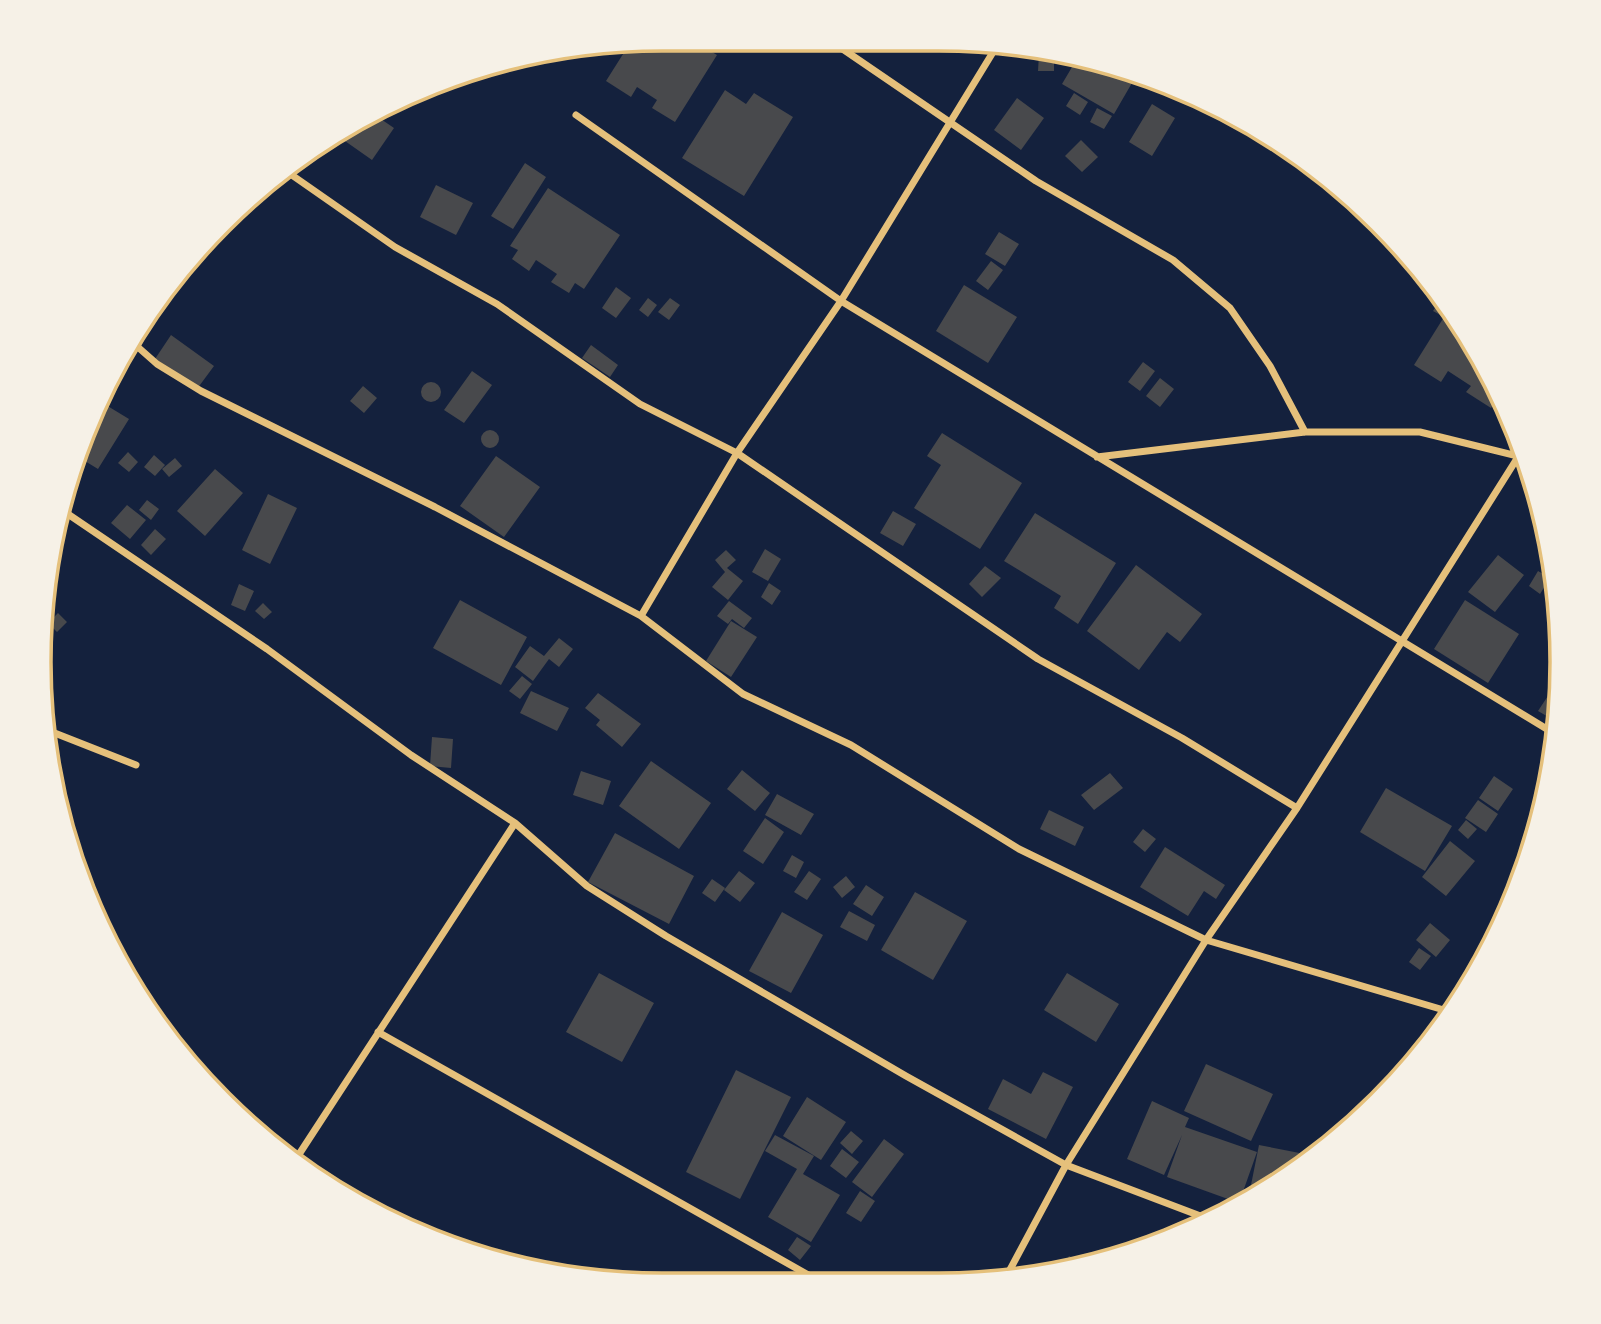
<svg xmlns="http://www.w3.org/2000/svg" width="1601" height="1324" font-family="'IBM Plex Serif',serif">
<style>
.building{fill:#48494c}
.lines{fill:none;stroke-linecap:round;stroke-linejoin:round}
.minor{stroke:#e5c07b;stroke-width:7}
.rim{fill:none;stroke:#e5c07b;stroke-width:3.5}
</style>
<rect width="100%" height="100%" fill="#14213d"/>
<path class="building" d="M662,38L690,39L717,55L675,122L652,108L657,100L637,87L631,97L606,81L630,43Z
M1039,54L1054,57V71H1038Z
M1075,62L1136,76L1114,114L1062,84Z
M725,90L746,104L754,93L793,117L744,196L682,158Z
M1074,93L1088,102L1080,115L1066,106Z
M1017,98L1044,118L1021,150L994,130Z
M1152,104L1175,118L1152,156L1129,142Z
M1097,108L1112,116L1104,129L1090,122Z
M372,113L394,128L372,160L335,134L351,122Z
M1081,140L1098,157L1082,172L1065,156Z
M525,163L546,177L513,229L491,216Z
M436,185L473,203L456,235L420,217Z
M548,188L620,235L584,289L575,283L569,293L551,282L557,274L536,260L529,271L512,259L518,250L510,246Z
M999,232L1019,244L1005,266L985,254Z
M991,261L1003,270L988,290L976,281Z
M964,285L1017,317L988,363L936,331Z
M616,287L631,298L616,318L602,308Z
M1442,297L1458,316L1500,394L1491,408L1466,392L1471,386L1448,371L1441,382L1414,365L1444,317L1433,311Z
M648,298L657,305L648,317L639,310Z
M670,298L680,305L669,320L658,312Z
M171,335L214,366L197,389L155,359Z
M591,345L618,365L610,377L582,358Z
M1143,362L1155,371L1140,391L1128,382Z
M472,371L492,385L464,423L444,410Z
M1160,378L1174,389L1160,407L1146,396Z
M421 392a10 10 0 1 1 20 0a10 10 0 1 1-20 0Z
M363,386L377,398L364,413L350,401Z
M101,402L129,419L98,469L75,455Z
M481 439a9 9 0 1 1 18 0a9 9 0 1 1-18 0Z
M942,433L1022,483L980,549L914,508L941,465L927,456Z
M128,452L138,462L129,472L118,463Z
M154,455L165,465L155,476L144,467Z
M496,456L540,487L504,537L460,506Z
M175,458L182,466L169,477L162,469Z
M215,469L243,493L205,536L177,511Z
M268,494L297,508L270,564L242,550Z
M147,500L159,509L151,520L139,510Z
M127,505L146,520L130,539L111,523Z
M893,511L916,524L903,546L880,533Z
M1035,513L1116,563L1078,624L1054,608L1061,596L1004,561Z
M155,529L166,539L151,555L141,545Z
M765,549L781,559L768,581L752,572Z
M726,550L736,560L727,568L743,581L728,600L712,587L725,572L715,560Z
M1498,555L1524,575L1495,612L1468,592Z
M1136,565L1202,614L1180,642L1167,632L1139,670L1087,631Z
M985,566L1001,578L982,597L969,584Z
M1538,571L1550,578L1540,594L1529,586Z
M769,583L781,591L772,605L761,597Z
M239,584L254,591L245,611L231,605Z
M460,600L527,637L501,685L433,648Z
M1465,600L1519,634L1488,683L1434,649Z
M729,601L752,618L744,628L732,619L728,624L717,616Z
M263,603L272,612L264,619L255,611Z
M58,613L67,622L57,632L48,623Z
M731,621L757,637L731,677L706,661Z
M559,638L573,649L559,667L549,659L533,681L515,667L530,646L544,656Z
M522,676L532,684L520,699L509,691Z
M1561,676L1557,722L1538,711Z
M531,691L569,708L557,731L520,713Z
M598,693L641,724L622,747L596,725L600,720L585,708Z
M432,737L453,739L451,768L430,766Z
M651,761L711,803L679,849L619,806Z
M742,770L770,793L755,811L727,789Z
M581,771L611,781L603,805L573,795Z
M1110,773L1123,788L1094,810L1081,795Z
M1494,776L1513,789L1498,811L1479,798Z
M1386,788L1452,826L1425,871L1360,832Z
M777,794L814,814L801,835L765,815Z
M1478,800L1498,814L1486,832L1465,818Z
M1049,810L1084,827L1075,846L1040,829Z
M765,818L784,832L763,864L743,851Z
M1466,820L1477,829L1468,839L1458,830Z
M1143,829L1156,839L1145,852L1133,842Z
M615,833L694,876L669,924L588,882Z
M1450,841L1475,861L1446,896L1422,877Z
M1165,847L1225,885L1216,899L1204,891L1188,916L1140,887Z
M792,855L804,862L796,878L783,871Z
M739,871L755,883L740,902L724,890Z
M809,871L821,879L807,900L794,892Z
M846,876L855,887L842,898L833,887Z
M712,879L725,888L715,902L702,893Z
M866,885L884,897L872,916L853,904Z
M915,892L967,921L933,980L881,950Z
M849,911L875,925L867,941L840,927Z
M782,912L823,935L791,993L749,971Z
M1430,923L1450,940L1436,957L1416,940Z
M1419,948L1431,956L1420,970L1409,962Z
M599,973L654,1003L622,1062L566,1032Z
M1067,973L1119,1004L1096,1042L1044,1010Z
M1206,1064L1273,1094L1251,1141L1184,1111Z
M736,1070L791,1097L740,1199L686,1172Z
M1043,1072L1073,1087L1046,1139L988,1109L1003,1079L1031,1094Z
M807,1097L846,1122L821,1160L783,1136Z
M1152,1101L1189,1118L1185,1127L1257,1152L1239,1203L1167,1177L1182,1135L1164,1175L1127,1159Z
M851,1131L863,1141L852,1154L840,1143Z
M775,1135L814,1156L803,1174L840,1195L811,1242L768,1217L797,1169L765,1151Z
M884,1139L904,1154L872,1197L852,1182Z
M1259,1145L1315,1156L1286,1180L1248,1200Z
M842,1149L859,1162L846,1178L830,1166Z
M860,1191L875,1201L861,1222L846,1213Z
M797,1237L811,1246L800,1260L788,1250Z
M1069,1256L1088,1265L1060,1274Z"/>
<g class="lines">
<path class="minor" d="M828,39L1036,181L1173,260L1230,308L1270,366L1305,432
M576,115L841,301L1555,734
M286,171L395,247L497,304L640,404L737,453L1038,659L1182,738L1297,808
M131,341L157,364L201,391L435,507L641,616L743,694L851,745L1019,849L1206,940L1454,1013
M1097,457L1305,432H1420L1526,458
M62,510L267,649L411,755L515,823L587,886L666,936L906,1076L1066,1165L1211,1220
M641,616L737,453L841,301L998,44
M47,730L136,765
M378,1032L826,1285
M294,1162L515,823
M1005,1279L1066,1165L1206,940L1297,808L1523,449"/>
</g>
<path d="M0 0H1601V1324H0ZM662 51H939A611 611 0 0 1 1550 662V662A611 611 0 0 1 939 1273H662A611 611 0 0 1 51 662V662A611 611 0 0 1 662 51Z" fill="#f6f1e7" fill-rule="evenodd"/>
<path class="rim" d="M662 51H939A611 611 0 0 1 1550 662V662A611 611 0 0 1 939 1273H662A611 611 0 0 1 51 662V662A611 611 0 0 1 662 51Z"/>
</svg>
